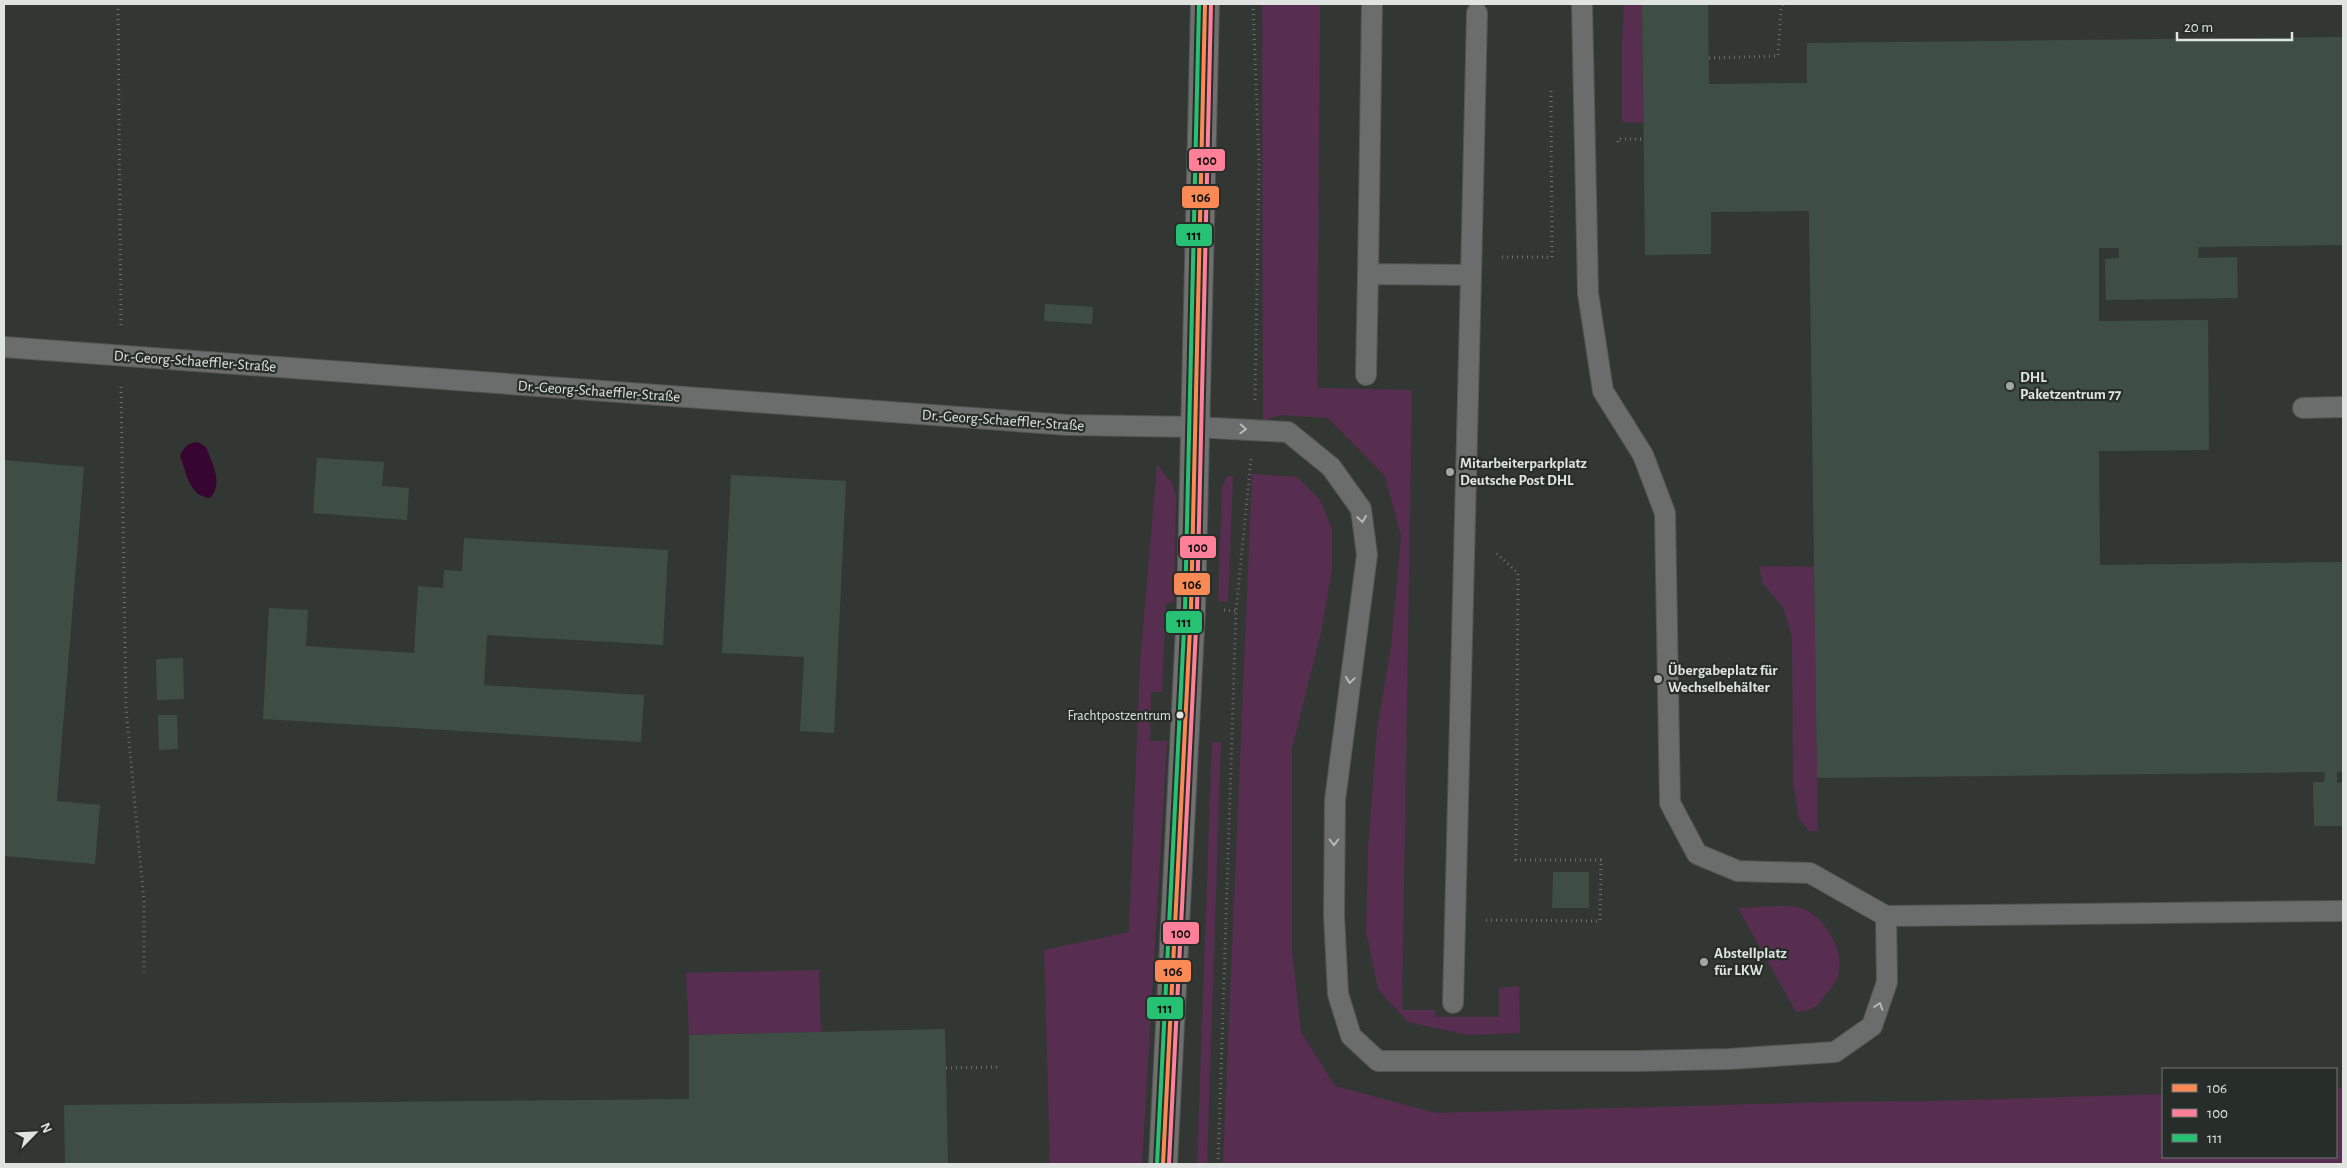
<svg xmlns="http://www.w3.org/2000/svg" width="2347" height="1168" font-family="'Alegreya Sans',sans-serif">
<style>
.green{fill:#572e50}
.water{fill:#370630}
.building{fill:#3e4e44}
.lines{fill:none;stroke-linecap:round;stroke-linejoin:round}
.service-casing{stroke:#535553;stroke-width:22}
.secondary-casing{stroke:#535553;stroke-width:30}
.path{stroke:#6d6e6d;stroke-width:3;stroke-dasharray:1 4;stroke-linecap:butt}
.service{stroke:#6b6d6c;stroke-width:20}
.secondary{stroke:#6e6f6e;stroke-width:28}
.bus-1-casing{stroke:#272e29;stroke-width:8}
.bus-2-casing{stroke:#272e29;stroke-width:8}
.bus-3-casing{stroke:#272e29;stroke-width:8}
.bus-1{stroke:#f98a56;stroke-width:4}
.bus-2{stroke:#ff8098;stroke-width:4}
.bus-3{stroke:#26c172;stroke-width:4}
.oneway{stroke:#b6bab7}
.poi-dot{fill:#a3a7a4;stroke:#272e29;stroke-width:2}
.bus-dot{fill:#dfe4e0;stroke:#272e29;stroke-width:2}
.labels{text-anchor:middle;stroke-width:4.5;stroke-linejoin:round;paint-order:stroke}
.bus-label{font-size:14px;fill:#dfe4e0;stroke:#272e29;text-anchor:end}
.street-label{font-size:15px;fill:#dfe4e0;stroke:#272e29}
.poi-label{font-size:15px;font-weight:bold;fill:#dfe4e0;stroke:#272e29;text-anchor:start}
.line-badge{stroke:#272e29;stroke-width:2}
.pale-badge-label{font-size:14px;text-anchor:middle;font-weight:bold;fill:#111}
</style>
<rect width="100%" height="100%" fill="#333734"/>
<path class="green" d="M1262,4H1320L1317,388L1412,390L1402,1010H1435V1017H1499V988L1519,986L1520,1033L1468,1035L1408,1022L1378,989L1366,931L1368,849L1377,730L1391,647L1401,536L1385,476L1328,418L1280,415L1263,421Z
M1624,4H1642L1643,123L1622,122V42Z
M1157,465L1171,482L1176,496L1174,602L1166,603L1162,692H1151L1150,741H1167L1142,1164H1050L1044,950L1129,932L1140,662Z
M1252,474L1297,477L1320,500L1332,529V570L1321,632L1292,748V951L1301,1032L1335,1086L1436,1113L1837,1102L1939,1101L2163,1094V1157H2336V1088H2343V1164H1223Z
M1233,476L1228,602L1218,601L1222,487L1227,477Z
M1759,566L1814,567L1818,831H1809L1799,819L1793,782L1792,637L1783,607L1763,584Z
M1212,742H1221L1207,1164H1197Z
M1778,906C1784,906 1792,906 1798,907C1825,915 1849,954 1836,981C1834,985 1830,989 1827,993C1817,1007 1813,1011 1796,1012L1738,908Z
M819,970L821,1032L689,1035L686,973Z"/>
<path class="water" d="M198,442L206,447C212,464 224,483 210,498C189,496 187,474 180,456C184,447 187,443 198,442Z"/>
<path class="building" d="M1642,4H1708L1709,84L1807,83V43L2343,37V245L2199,247L2198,258L2237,257L2238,298L2106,300L2105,259L2119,258V248H2099V321L2208,320L2209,450L2099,451L2100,565L2343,562V772H2337V783L2343,782V826H2314L2313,782H2324L2325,772L1817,778L1809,211L1711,212V254L1645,255Z
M1045,304L1093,307L1092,324L1044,321Z
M317,458L384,462L382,486L409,488L407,520L313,513Z
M4,460L84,467L57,801L100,805L95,864L4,856Z
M731,475L846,481L834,733L800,731L804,657L722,653Z
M464,538L668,550L663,645L487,635L484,685L644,695L641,742L263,719L269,608L308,610L306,646L414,653L418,586L443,588L444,570L462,571Z
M183,658L184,699L157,700L156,659Z
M158,715H177L178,749L159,750Z
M1553,872H1589V908H1552Z
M945,1029L948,1164H65L64,1105L689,1099V1035Z"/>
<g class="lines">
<g class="service-casing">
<path id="service" d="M1372,4L1368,274L1471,275L1453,1003
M1582,4L1588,293L1603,391L1643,455L1665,513L1670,803L1697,854L1738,871L1810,873L1886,916L2343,911
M1471,275L1477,13
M4,347L1068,425L1195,427L1288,432L1331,467L1361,509L1367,555L1335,800L1334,915L1338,994L1351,1036L1378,1061H1639L1729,1059L1835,1052L1872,1026L1887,982L1886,916
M1366,375L1368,274
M2303,408L2343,407"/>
</g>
<g class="secondary-casing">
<path id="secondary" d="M1163,1164L1191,609L1205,4"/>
</g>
<path class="path" d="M118,4L121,326
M1253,4L1259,163L1255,401
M1709,58L1778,56L1781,9L1783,4
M1618,142V139H1644
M1502,257H1552L1551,88
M121,387L126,708L144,902V972
M1224,610L1236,611
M1486,920L1600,921L1601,860H1516L1518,573L1496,553
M946,1068L998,1067
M1218,1164L1236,611L1251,459"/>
<use href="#service" class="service"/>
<use href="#secondary" class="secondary"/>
<g class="bus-1-casing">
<path id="bus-1" d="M1163,1164L1191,609L1205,4"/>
</g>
<g class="bus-2-casing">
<path id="bus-2" d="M1169,1164L1197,609L1211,4"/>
</g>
<g class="bus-3-casing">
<path id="bus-3" d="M1157,1164L1185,609L1199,4"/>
</g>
<use href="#bus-1" class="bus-1"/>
<use href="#bus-2" class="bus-2"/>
<use href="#bus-3" class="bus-3"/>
</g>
<defs><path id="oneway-chevron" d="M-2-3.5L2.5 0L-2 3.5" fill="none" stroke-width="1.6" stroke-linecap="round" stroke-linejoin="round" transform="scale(1.25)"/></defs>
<g class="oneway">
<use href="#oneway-chevron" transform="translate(1243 429) rotate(3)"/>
<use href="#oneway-chevron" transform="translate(1362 519) rotate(82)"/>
<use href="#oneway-chevron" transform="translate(1350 680) rotate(98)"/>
<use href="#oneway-chevron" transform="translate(1334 842) rotate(90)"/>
<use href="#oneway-chevron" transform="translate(1879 1006) rotate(-72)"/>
</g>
<g class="poi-dot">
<circle cx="2010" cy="386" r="5"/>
<circle cx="1450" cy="472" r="5"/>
<circle cx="1658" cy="679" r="5"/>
<circle cx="1704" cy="962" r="5"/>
</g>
<circle class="bus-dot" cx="1180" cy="715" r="4.5"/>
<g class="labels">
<g class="bus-label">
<text x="1171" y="720">Frachtpostzentrum</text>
</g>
<g class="street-label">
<text transform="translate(195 361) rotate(4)" y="5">Dr.-Georg-Schaeffler-Straße</text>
<text transform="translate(599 391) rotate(4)" y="5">Dr.-Georg-Schaeffler-Straße</text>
<text transform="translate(1003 420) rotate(4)" y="5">Dr.-Georg-Schaeffler-Straße</text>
</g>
<g class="poi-label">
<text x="2020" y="382">DHL<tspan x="2020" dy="17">Paketzentrum 77</tspan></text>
<text x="1460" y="468">Mitarbeiterparkplatz<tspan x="1460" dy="17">Deutsche Post DHL</tspan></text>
<text x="1668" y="675">Übergabeplatz für<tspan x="1668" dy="17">Wechselbehälter</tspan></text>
<text x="1714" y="958">Abstellplatz<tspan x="1714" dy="17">für LKW</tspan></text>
</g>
</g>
<g class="line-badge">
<rect x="1188" y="148" width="38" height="24" rx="5" fill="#ff8098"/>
<rect x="1181" y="185" width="39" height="24" rx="5" fill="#f98a56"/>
<rect x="1175" y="223" width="38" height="24" rx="5" fill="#26c172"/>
<rect x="1179" y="535" width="38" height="24" rx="5" fill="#ff8098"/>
<rect x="1173" y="572" width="38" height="24" rx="5" fill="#f98a56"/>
<rect x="1165" y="610" width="38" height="24" rx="5" fill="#26c172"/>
<rect x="1162" y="921" width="38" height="24" rx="5" fill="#ff8098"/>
<rect x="1154" y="959" width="38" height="24" rx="5" fill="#f98a56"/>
<rect x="1146" y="996" width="38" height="24" rx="5" fill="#26c172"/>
</g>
<g class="pale-badge-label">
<text x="1207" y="165">100</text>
<text x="1201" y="202">106</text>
<text x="1194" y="240">111</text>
<text x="1198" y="552">100</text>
<text x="1192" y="589">106</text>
<text x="1184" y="627">111</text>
<text x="1181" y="938">100</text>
<text x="1173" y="976">106</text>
<text x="1165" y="1013">111</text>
</g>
<rect width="2347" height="1168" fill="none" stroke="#dfe4e0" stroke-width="10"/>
<rect x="2162" y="1068" width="175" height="90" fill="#272e29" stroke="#717772"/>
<rect x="2172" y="1084" width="25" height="8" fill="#f98a56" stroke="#717772"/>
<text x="2207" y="1093" font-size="15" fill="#dfe4e0">106</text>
<rect x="2172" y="1109" width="25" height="8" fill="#ff8098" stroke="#717772"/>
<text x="2207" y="1118" font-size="15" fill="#dfe4e0">100</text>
<rect x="2172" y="1134" width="25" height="8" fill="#26c172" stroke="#717772"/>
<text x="2207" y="1143" font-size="15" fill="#dfe4e0">111</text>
<g transform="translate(35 1133) rotate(66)" stroke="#272e29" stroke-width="4" paint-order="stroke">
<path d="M0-4L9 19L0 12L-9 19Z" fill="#dfe4e0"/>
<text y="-8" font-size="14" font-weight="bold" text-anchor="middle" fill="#dfe4e0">N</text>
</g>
<path d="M2177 32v8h115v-8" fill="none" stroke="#dfe4e0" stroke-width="2.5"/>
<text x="2184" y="32" font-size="15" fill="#dfe4e0" stroke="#272e29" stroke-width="4" paint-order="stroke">20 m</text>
</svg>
